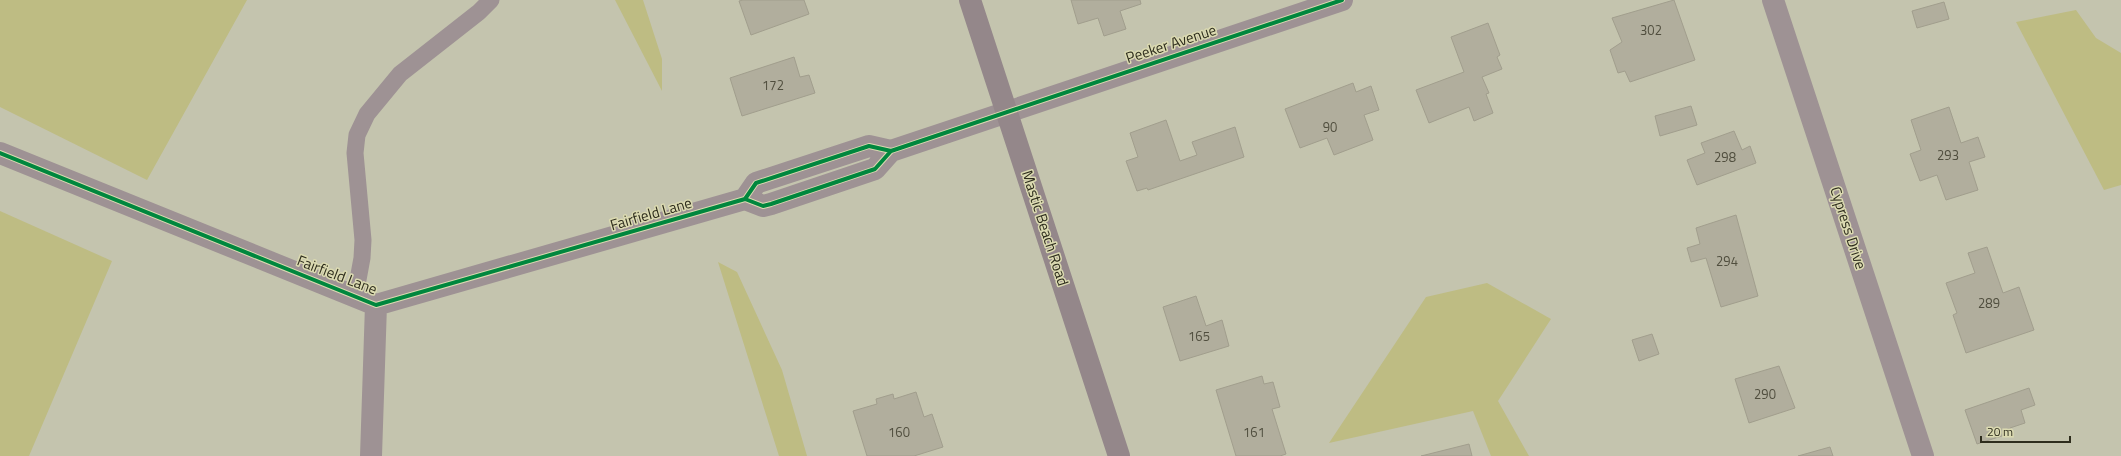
<svg xmlns="http://www.w3.org/2000/svg" width="2121" height="456" font-family="'Titillium Web',sans-serif">
<style>
.green{fill:#bebc83}
.building{fill:#b1ae9d;stroke:#a19e8d}
.lines{fill:none;stroke-linecap:round;stroke-linejoin:round}
.lane{stroke:#9e9294;stroke-width:17}
.street{stroke:#9e9294;stroke-width:22}
.secondary{stroke:#94878a;stroke-width:22}
.cycleway-casing{stroke:#dbdab1;stroke-width:6}
.cycleway{stroke:#00873e;stroke-width:4}
.labels{text-anchor:middle;stroke-width:3;stroke-linejoin:round;paint-order:stroke}
.number-label{font-size:13px;fill:#504e3e}
.street-label{font-size:15px;fill:#2e2d1d;stroke:#dbdab1}
</style>
<rect width="100%" height="100%" fill="#c4c4ae"/>
<path class="green" d="M0,0H247L147,180L0,107Z
M615,0H643L662,59V91Z
M2076,10L2096,38L2121,53V185L2104,190L2016,22Z
M0,211L112,261L29,456H0Z
M718,262L737,272L782,370L807,456H779Z
M1487,283L1551,319L1498,401L1529,456H1491L1473,411L1329,443L1426,297Z"/>
<path class="building" d="M743,0H804L809,14L751,35L739,1Z
M1071,0H1140L1141,4L1120,11L1126,29L1104,36L1098,18L1078,24Z
M1674,0L1695,60L1630,82L1625,71L1618,73L1610,50L1622,42L1612,18Z
M1944,2L1949,19L1917,28L1912,11Z
M1488,23L1500,55L1497,57L1502,69L1482,77L1489,93L1486,94L1493,113L1474,121L1469,107L1429,123L1416,90L1464,72L1451,37Z
M794,57L800,77L809,75L815,93L742,116L730,78Z
M1353,83L1356,92L1371,86L1379,110L1364,115L1373,140L1334,155L1327,138L1300,148L1285,109Z
M1691,106L1697,125L1660,136L1655,116Z
M1949,107L1961,143L1978,137L1985,157L1969,162L1978,190L1946,200L1937,175L1920,181L1910,154L1921,150L1911,120Z
M1166,120L1180,161L1197,155L1192,142L1235,127L1244,157L1148,190L1147,188L1137,191L1126,161L1138,157L1130,133Z
M1734,131L1742,150L1750,146L1756,163L1697,185L1687,160L1705,153L1701,143Z
M1736,215L1758,296L1721,307L1706,258L1691,262L1687,248L1700,244L1696,228Z
M1987,247L2003,293L2019,287L2034,330L1966,353L1953,315L1957,313L1946,283L1975,273L1968,253Z
M1196,296L1206,326L1222,320L1229,346L1180,361L1163,307Z
M1652,334L1659,354L1639,361L1632,340Z
M1779,366L1795,408L1749,423L1735,379Z
M1262,376L1264,384L1273,382L1280,407L1272,409L1286,454L1280,456H1236L1216,390Z
M2029,388L2035,405L2021,410L2025,423L2010,428L2011,433L1977,444L1965,410Z
M916,392L924,417L932,414L943,447L914,456H867L853,411L877,404L876,399L893,394L894,399Z
M1469,444L1472,456H1421Z
M1830,447L1833,456H1798Z"/>
<g class="lines">
<path class="lane" d="M355,296L362,258L363,240L355,153L357,135L367,114L400,74L479,12L491,0"/>
<path class="street" d="M1773,0L1923,456
M891,151L875,169L771,204L763,206L745,199L756,183L869,146L891,151L1342,0
M0,153L376,305L745,199
M371,456L376,305"/>
<path class="secondary" d="M970,0L1119,456"/>
<g class="cycleway-casing">
<path id="cycleway" d="M891,151L875,169L771,204L763,206L745,199L756,183L869,146L891,151L1342,0
M0,153L376,305L745,199"/>
</g>
<use href="#cycleway" class="cycleway"/>
</g>
<g class="labels">
<g class="number-label">
<text x="1651" y="35">302</text>
<text x="773" y="90">172</text>
<text x="1330" y="132">90</text>
<text x="1948" y="160">293</text>
<text x="1725" y="162">298</text>
<text x="1727" y="266">294</text>
<text x="1989" y="308">289</text>
<text x="1199" y="341">165</text>
<text x="1765" y="399">290</text>
<text x="899" y="437">160</text>
<text x="1254" y="437">161</text>
</g>
<g class="street-label">
<text transform="translate(1171 44) rotate(-18)" y="5">Peeker Avenue</text>
<text transform="translate(651 214) rotate(-16)" y="5">Fairfield Lane</text>
<text transform="translate(1045 228) rotate(72)" y="5">Mastic Beach Road</text>
<text transform="translate(1848 228) rotate(72)" y="5">Cypress Drive</text>
<text transform="translate(337 275) rotate(21)" y="5">Fairfield Lane</text>
</g>
</g>
<path d="M1981 436v6h89v-6" fill="none" stroke="#2e2d1d" stroke-width="2"/>
<text x="1987" y="436" font-size="12" fill="#2e2d1d" stroke="#dbdab1" stroke-width="3" paint-order="stroke">20 m</text>
</svg>
